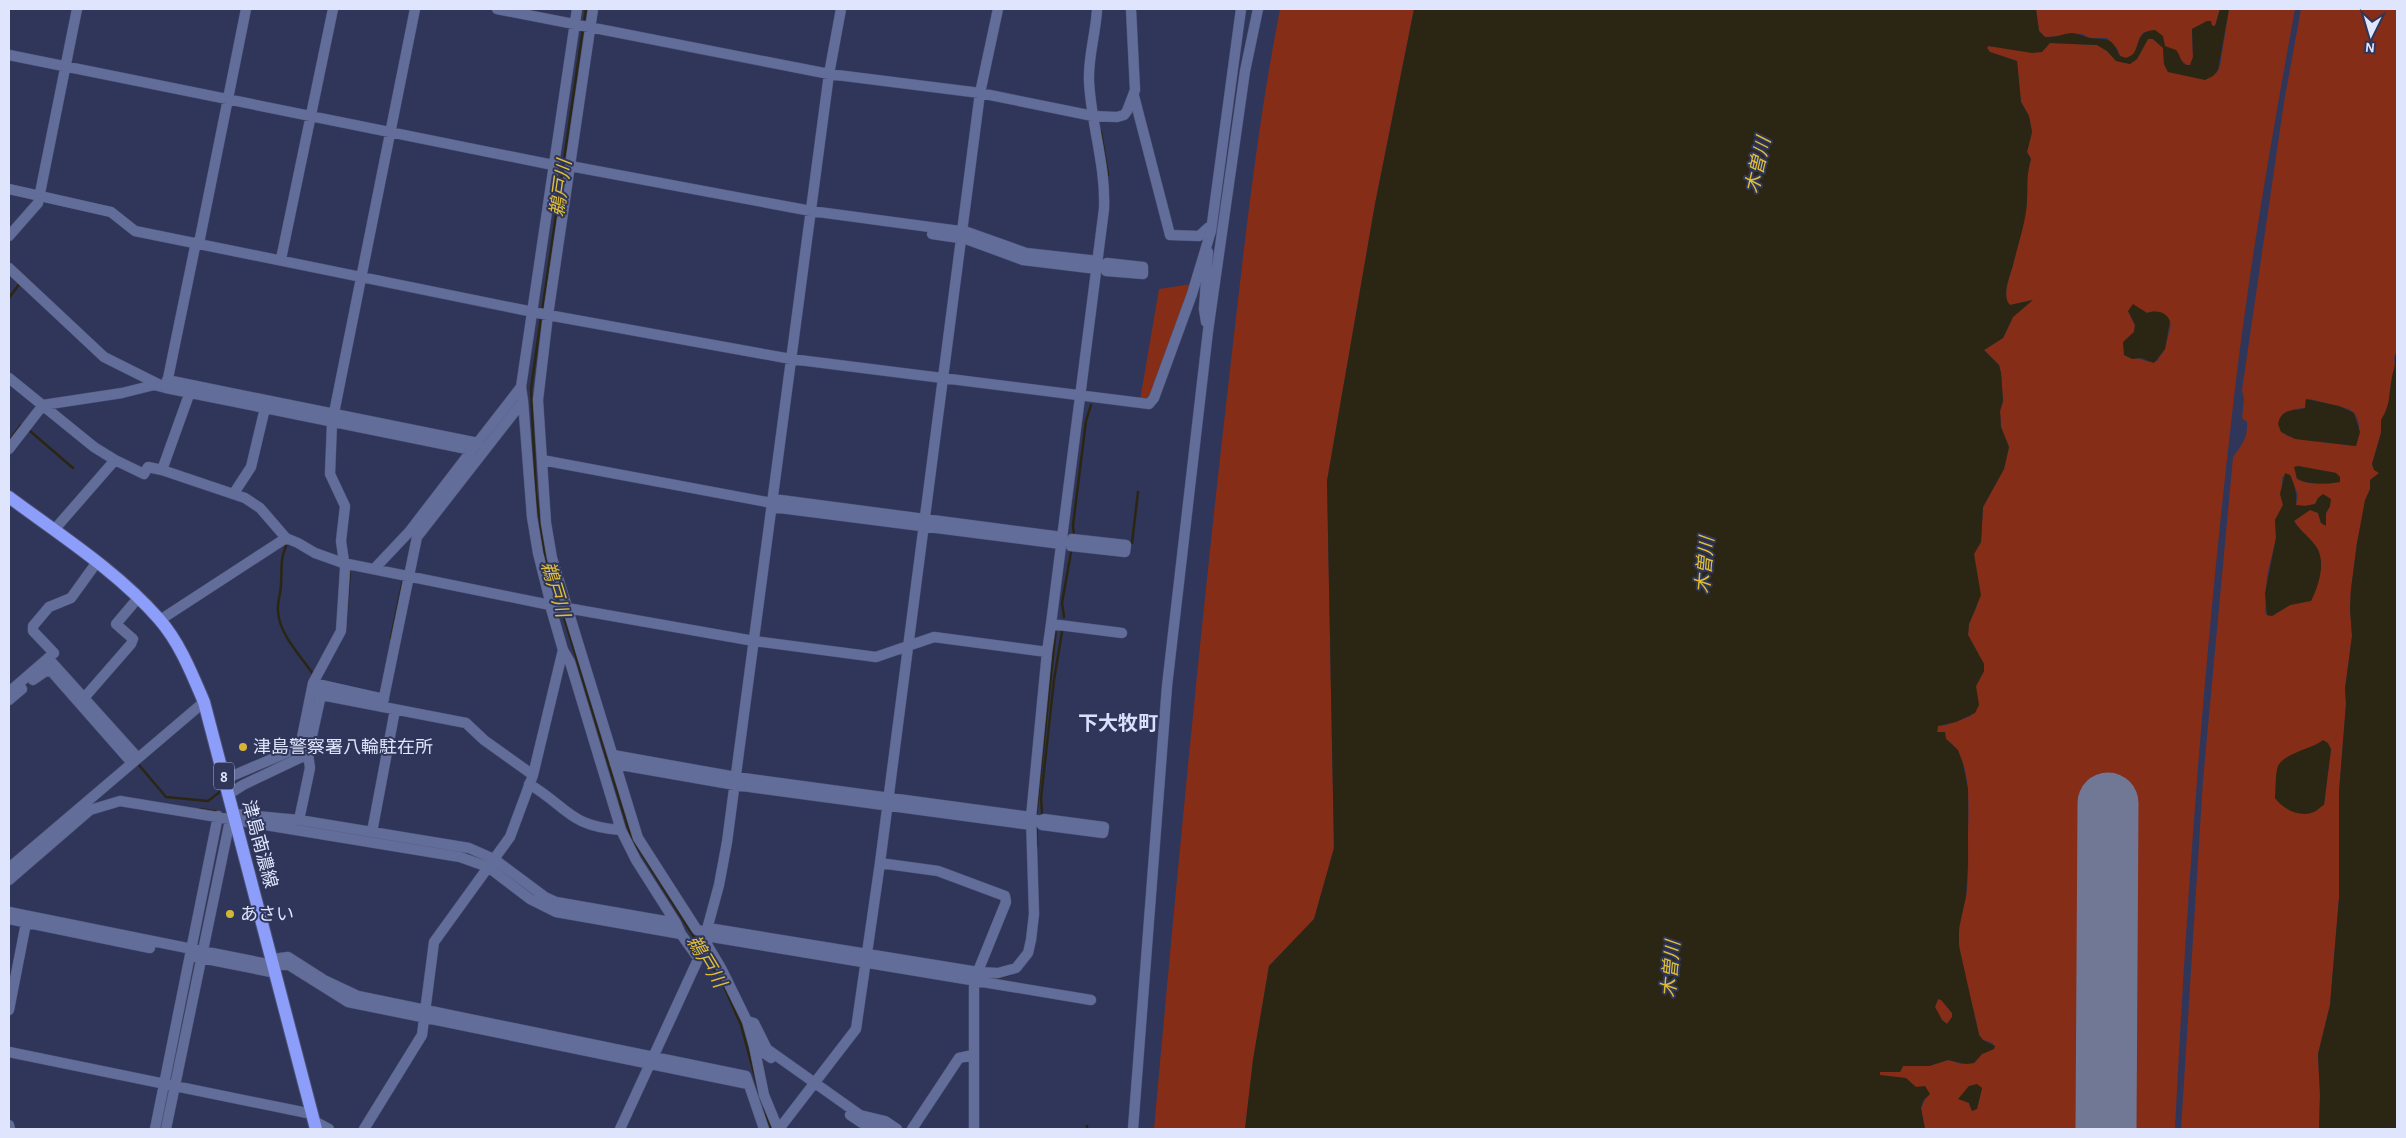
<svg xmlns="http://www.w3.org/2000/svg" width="2406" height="1138" font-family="'Alegreya Sans','Noto Sans JP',sans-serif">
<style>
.green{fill:#852d17;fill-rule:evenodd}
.water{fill:#2b2613;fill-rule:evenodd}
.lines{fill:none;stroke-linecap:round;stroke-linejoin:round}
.stream{stroke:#2b2613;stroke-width:2.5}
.runway{stroke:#717896;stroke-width:61}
.minor-casing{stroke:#4b5274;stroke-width:11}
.major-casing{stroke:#4b5274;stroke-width:14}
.minor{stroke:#636d9a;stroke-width:10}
.major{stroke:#8c9dfa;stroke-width:12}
.poi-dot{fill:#d5b535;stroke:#2f365a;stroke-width:2}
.labels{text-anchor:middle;stroke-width:4;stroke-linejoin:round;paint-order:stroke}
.shield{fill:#2f365a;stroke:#aab0cb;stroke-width:1}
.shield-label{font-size:16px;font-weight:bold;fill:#dfe5fc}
.poi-label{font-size:18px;fill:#dfe5fc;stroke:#2f365a;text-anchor:start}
.street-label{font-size:18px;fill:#dfe5fc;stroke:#2f365a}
.water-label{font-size:19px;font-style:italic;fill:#e1bf34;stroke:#2f365a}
.quarter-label{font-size:20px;font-weight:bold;fill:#d9e0fc;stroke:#2f365a}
</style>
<rect width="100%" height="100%" fill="#2f365a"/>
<path class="green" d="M1280,9H1414L1375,204L1327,481L1334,848L1314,919L1269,966L1253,1060L1245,1129H1154C1176,885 1199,640 1227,396C1242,267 1255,137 1280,9Z
M2036,9H2220L2215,26L2206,22L2192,29L2193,57L2190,65H2187L2165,46L2163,41L2144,32L2140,37L2134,54L2126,58L2120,56L2117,48L2107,38H2090L2082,34L2045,37L2039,31Z
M2229,9H2295C2271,141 2248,273 2233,406C2205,647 2187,888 2175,1129H1925L1921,1108L1925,1100L1914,1085L1880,1075V1071L1900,1072L1903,1066H1929L1948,1060L1961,1064L1974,1063L1982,1054L1994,1049L1993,1043L1983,1040L1979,1035C1974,1005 1962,976 1959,945C1958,928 1962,914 1966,897C1969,878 1968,858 1968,839C1968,811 1974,757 1946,739V737L1937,733L1938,726L1946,725L1971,716L1976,686L1984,671V664L1968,635L1969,624L1977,606L1974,554L1981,542L1983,507L2004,469L2009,447L2001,427L2000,411L2003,401L2001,373L1999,365L1984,350L2003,338L2013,317L2032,300L2010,305C2001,296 2010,277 2013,265C2017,244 2025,222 2027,201C2028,183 2026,177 2031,159L2027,152L2032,132L2029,116L2021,102L2017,61L1990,52L1987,48L1988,46L2038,51L2050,43L2097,45L2107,51L2116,61L2130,64L2137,59L2148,39H2153L2163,48L2164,64L2168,72L2191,75L2216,74L2220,66ZM2141,309L2147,313L2153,311L2171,324L2165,349L2157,361L2149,362L2137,358L2126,339L2134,332L2135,325L2128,311ZM1969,1086L1982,1088L1977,1109L1970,1108L1969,1103L1965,1101V1091Z
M2301,9H2397V350L2394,358L2395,366L2389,395L2390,403L2381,426V433L2372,464L2373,468L2379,473L2370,482V489L2357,543L2351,589L2350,608L2352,636L2345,689L2346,704L2339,792V898L2330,1005L2318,1054L2320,1095L2319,1129H2181L2203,780L2233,457C2242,445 2248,438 2247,422L2242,418L2244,399L2242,390L2284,102ZM2310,399L2349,409C2363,418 2359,432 2356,446L2311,441L2287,436L2279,419L2294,409L2306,408L2305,401ZM2298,466L2336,473L2330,484L2308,483L2296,478ZM2290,475L2298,495L2296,505L2305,506L2315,504L2318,498L2330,506L2321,523L2318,513L2310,509L2294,521C2300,530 2308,536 2315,545C2326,561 2319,584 2311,600L2290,605L2272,616L2267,615L2265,612L2267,576L2276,538L2275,520L2283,505L2282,477ZM2316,745L2331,749L2324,804L2318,809L2275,798L2278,766L2290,756Z
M1192,284L1149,399L1140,400L1159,289Z
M1938,999L1942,1000L1952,1013V1017L1947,1024L1942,1020L1935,1007Z"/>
<path class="water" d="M1414,9H2036L2039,31L2045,37C2055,38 2062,34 2071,33C2079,33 2084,37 2090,38C2110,40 2111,37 2120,56L2126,58C2144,53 2131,31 2155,30L2163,36L2165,46L2176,50C2182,57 2180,66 2190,65L2193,57L2192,29L2207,21H2211L2212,26H2215L2220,9H2229L2218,70L2213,76L2205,80L2168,72L2164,64L2163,48L2153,39H2148L2137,59L2130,64L2116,61L2107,51L2097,45L2050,43L2042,52L2032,53L1988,46L1987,48L1990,52L2017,61L2021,102L2029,116L2032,132L2027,152L2031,159C2026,177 2028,183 2027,201C2026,222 2018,244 2013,265C2010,276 2001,296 2010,305L2033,300L2013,317L2003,338L1984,350L1999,365L2001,373L2003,401L2000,411L2001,427L2009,447L2004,469L1983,507L1981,542L1974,554L1981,595L1969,624L1968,635L1984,664V671L1976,686L1979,705L1975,713L1956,722L1938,726L1937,732H1945L1946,739L1958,750L1963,764L1968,789V863L1966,896L1959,928V946L1979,1035L1983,1040L1995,1046L1994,1049L1982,1054L1974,1063L1966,1064L1948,1060L1929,1066H1903L1900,1072H1880V1075L1906,1078L1916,1087L1925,1086L1930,1094L1923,1101L1921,1108L1925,1129H1245L1253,1060L1269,966L1314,919L1334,848L1327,481L1375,204ZM1938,999L1941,1000L1952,1013V1017L1947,1024L1942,1020L1935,1007Z
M2133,304L2147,313C2157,310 2165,311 2170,321L2165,349L2154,363L2141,358L2132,359L2124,355L2123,342L2134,332L2135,325L2128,311Z
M2397,350V1129H2319L2320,1095L2318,1054L2330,1005L2339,898V792L2346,704L2345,689L2352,636L2350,608L2351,589L2357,543L2365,500L2370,489V480L2379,473L2374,470L2372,464L2381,433V420C2393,401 2388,388 2394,369C2396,362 2394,357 2397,350Z
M2306,399L2339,406L2354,413L2360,432L2356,446L2295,439L2281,432L2278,424C2282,407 2292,412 2305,408Z
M2298,466L2336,473L2340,477V482C2333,484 2301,485 2297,478C2296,476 2295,470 2294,467Z
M2285,473L2290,475C2295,486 2297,493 2296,505L2305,506L2315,504L2318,498L2323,494L2331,499L2330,506L2326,513V526L2321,523L2318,513L2310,510L2294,521C2300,531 2308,536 2315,545C2327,560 2319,585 2311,601L2290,605L2272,616L2267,615L2265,593L2276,538L2275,520L2283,505L2280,494Z
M2323,740L2328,743L2331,749L2324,805C2321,806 2318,810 2314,812C2300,818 2283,809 2275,798C2276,788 2275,774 2278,766C2284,753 2312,749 2323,740Z
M1977,1084L1982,1088L1977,1109L1972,1111L1969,1103L1958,1099L1969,1086Z"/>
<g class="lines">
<path class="stream" d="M584,22L586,9
M1101,132L1108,175
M9,298L20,283
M542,312L583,28
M541,317L531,389L536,493L545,555L560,603
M30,431L73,468
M11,438L21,425
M1074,537L1073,525L1086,421L1091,405
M1132,543L1138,492
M286,546C280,559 282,570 281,584C281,593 277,602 278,611C279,634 300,655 313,674
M562,611L631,837L699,945
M1064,617L1062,603L1071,552
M345,632L350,570
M391,638L403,580
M139,765L166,797L208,801L221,791
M200,809L219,812
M1042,813L1041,798L1054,680L1062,632
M1036,816L1056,628
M1036,824L1037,846
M444,849L456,851
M461,853L482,859
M703,952L723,984L741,1025L759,1092
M997,978L1011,974
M764,1107L771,1129
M1087,1129V1126"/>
<path class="runway" d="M2106,1129L2108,803"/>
<g class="minor-casing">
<path id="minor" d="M497,9L829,74L980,93L1093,116L1117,117L1124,115L1127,111L1135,90L1131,9
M593,9L548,315L538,400L546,523L552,558L638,838L697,930L707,932
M9,55L553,165
M1134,96L1170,235L1199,236L1209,227
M570,166L811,211L967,232L1026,253L1098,261
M9,189L111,212L135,231L548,315L791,359L1149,404L1154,398L1192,294L1211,231L1241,9
M932,234L966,239L1023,260L1097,269
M9,236L38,203L77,9
M199,243L246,9
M281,259L333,9
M1097,265L1107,267L1106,271L1143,274V267L1107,263V267
M9,268L104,357L166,388L472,450L409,532L375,568
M1206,322L1204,309L1208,252
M9,378L94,447L115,460L144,474L148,467L162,470L245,498L260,508L286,538
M167,380L478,443
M523,401L532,517L538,553L551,605
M9,449L43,405L122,393L154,385L166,388L196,242
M472,450L521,387L577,9
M542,460L772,503
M162,470L190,392
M234,493L251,467L265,408
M773,499L1062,537
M772,507L1061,544
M54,530L115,460
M1062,541L1071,542V546L1125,552L1126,545L1072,539L1071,542
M160,620L286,538L298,543L315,553L343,563L550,605L754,641L876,657L934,637L1047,652L1051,624L1122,633
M1051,624L1104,209C1106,166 1091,124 1089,81C1088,56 1096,33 1097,9
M563,650L570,662L621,830L636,860L676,923
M48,658L138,758
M33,680L46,671L52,672L132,763
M313,683L384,699
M9,692L54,653L33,631V626L49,607L71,598L97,562
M311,693L466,723L484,740L533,775
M84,698L131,644L133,639L116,624L138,598
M9,700L22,689
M382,707L417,537L523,401L521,387
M308,754L321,695
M613,755L736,777L1031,817
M615,764L735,785L1032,825
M225,779L300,747L313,683L341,631L345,569L341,541L345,506L330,474L332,423L415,9
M529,784C568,807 568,826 621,830
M229,794L243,785L308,754L310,768L299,820
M234,814L299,820L469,848L494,859L545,897L556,902L676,923L681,934
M1031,819L1041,821L1042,825L1103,833L1104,827L1044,819L1041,821
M372,832L395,710
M880,863L938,871L1005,896L1006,902L974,981V1129
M9,868L204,702
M9,880L90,810L120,801L460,857L488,867L530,899L556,912L681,934L698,958
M9,912L192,949L273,965H289L348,1002L748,1084
M9,919L150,948
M708,928L978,972L998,973L1016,968L1028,953L1031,940L1034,914L1031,817L1047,652
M706,936L1091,1000
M705,941L721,968L747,1021L754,1023L767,1049L860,1115L885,1121L897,1129
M196,957L276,973
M272,959L288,957L324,980L358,996L746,1076L764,1129
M9,1010L26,923
M747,1021L754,1046L758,1044
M754,1046L771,1058
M754,1046L764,1095L778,1129
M9,1052L312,1114
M850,1115L862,1123L884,1129
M314,1121L329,1129
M9,1125L10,1129
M155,1129L218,816
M166,1129L229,825L236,820
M364,1129L422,1035L434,942L510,837L533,775L563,650L550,605
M620,1129L700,955L719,885L727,842L829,74L841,9
M779,1129L856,1029L880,863L980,93L998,9
M912,1129L959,1058L973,1055
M1133,1129L1167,686L1208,331L1245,71L1258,9"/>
</g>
<g class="major-casing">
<path id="major" d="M9,497C60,535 117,571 159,619C180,643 192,674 204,702L316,1129"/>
</g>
<use href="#minor" class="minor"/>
<use href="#major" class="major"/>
</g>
<g class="poi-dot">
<circle cx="243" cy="747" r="5"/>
<circle cx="230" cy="914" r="5"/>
</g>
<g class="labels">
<rect class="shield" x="214" y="762.5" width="20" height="27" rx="4"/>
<g class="shield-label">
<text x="224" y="782">8</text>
</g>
<g class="poi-label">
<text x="253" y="753">津島警察署八輪駐在所</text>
<text x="240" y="920">あさい</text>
</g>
<g class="street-label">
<text transform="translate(260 844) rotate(75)" y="6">津島南濃線</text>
</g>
<g class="water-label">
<text transform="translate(1757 165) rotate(-77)" y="7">木曽川</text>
<text transform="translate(560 188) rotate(-82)" y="7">鵜戸川</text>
<text transform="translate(1704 565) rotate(-85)" y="7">木曽川</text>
<text transform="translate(556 589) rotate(73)" y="7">鵜戸川</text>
<text transform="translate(707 961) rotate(59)" y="7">鵜戸川</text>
<text transform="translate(1670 969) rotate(-85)" y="7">木曽川</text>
</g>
<g class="quarter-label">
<text x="1118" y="730">下大牧町</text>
</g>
</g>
<rect width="2406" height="1138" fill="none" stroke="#dfe5fc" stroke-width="20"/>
<g transform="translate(2371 35) rotate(185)" stroke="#2f365a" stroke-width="4" paint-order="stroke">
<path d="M0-4L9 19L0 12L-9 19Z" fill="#dfe5fc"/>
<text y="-8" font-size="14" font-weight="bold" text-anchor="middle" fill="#dfe5fc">N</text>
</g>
</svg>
